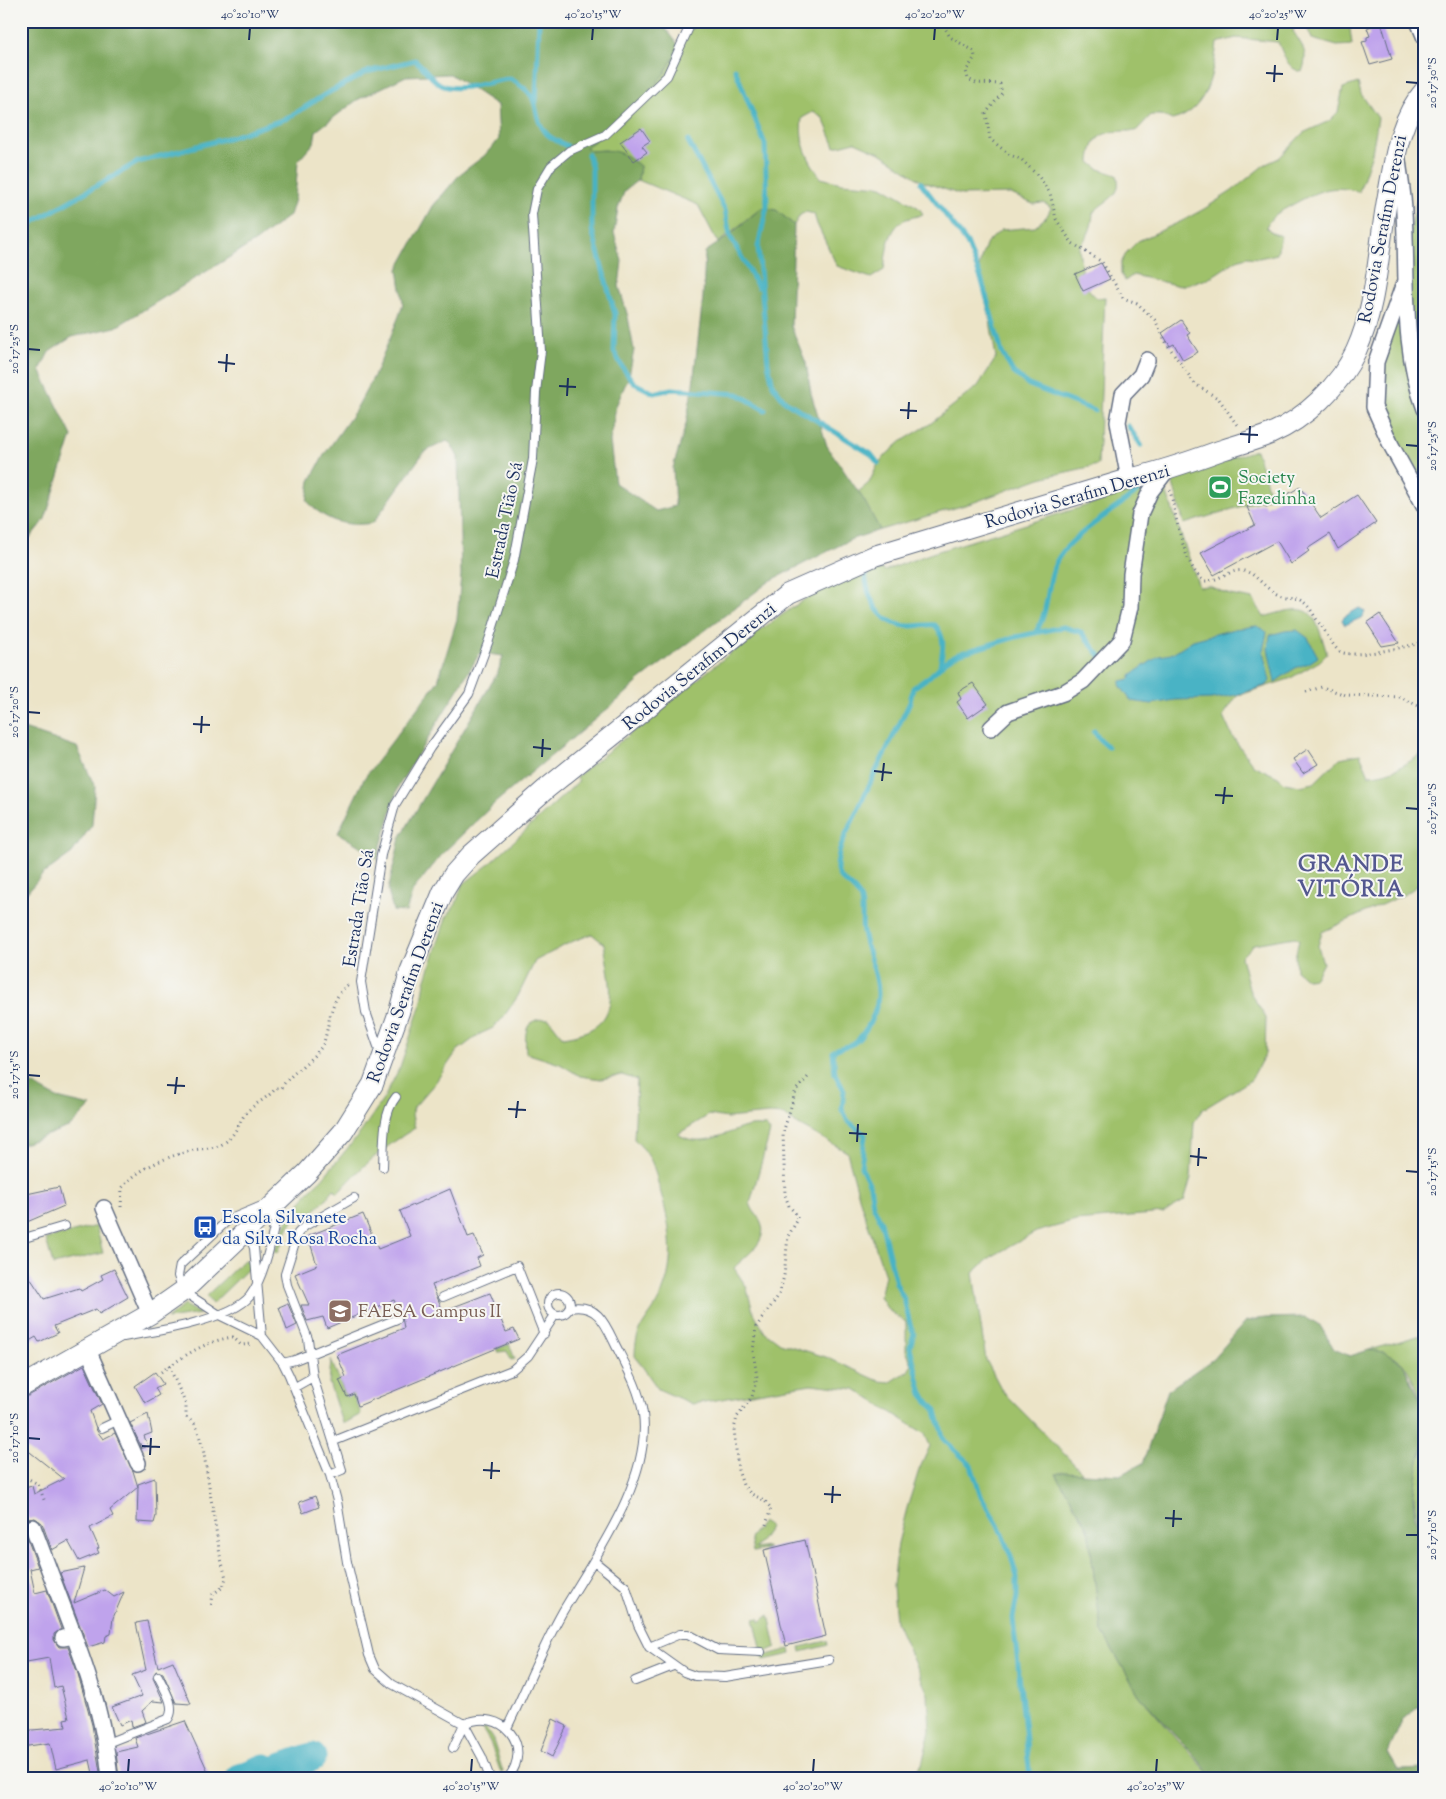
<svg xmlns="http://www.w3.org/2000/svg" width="1446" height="1799" font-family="'Sorts Mill Goudy',serif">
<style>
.green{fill:#9fc16a;stroke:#5d7864;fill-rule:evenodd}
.forest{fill:#7fa75e;stroke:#4d6b5e}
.water{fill:#48b3c5;stroke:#327192}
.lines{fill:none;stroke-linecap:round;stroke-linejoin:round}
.stream{stroke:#48b3c5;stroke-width:5}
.river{stroke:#48b3c5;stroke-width:29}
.building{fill:#bfa3ec}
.lane-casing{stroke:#646e83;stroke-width:10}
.street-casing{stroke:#646e83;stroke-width:18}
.secondary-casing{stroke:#646e83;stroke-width:22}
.path{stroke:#646e83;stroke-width:3;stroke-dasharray:1 4;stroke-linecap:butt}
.lane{stroke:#fff;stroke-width:8}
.street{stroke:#fff;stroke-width:15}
.secondary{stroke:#fff;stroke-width:20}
.ticks{fill:none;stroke:#1b2f5e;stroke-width:2}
.labels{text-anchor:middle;stroke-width:4;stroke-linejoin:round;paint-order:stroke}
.street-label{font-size:18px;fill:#1b2f5e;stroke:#f6f6f2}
.leisure-label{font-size:18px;fill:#27864d;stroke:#f6f6f2;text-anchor:start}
.transit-label{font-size:18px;fill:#164399;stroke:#f6f6f2;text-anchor:start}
.education-label{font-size:18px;fill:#785e54;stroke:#f6f6f2;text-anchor:start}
.district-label{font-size:22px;font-weight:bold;letter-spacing:1px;fill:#545890;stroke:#f6f6f2}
.neatline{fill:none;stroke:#1b2f5e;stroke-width:2}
.ticks-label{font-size:12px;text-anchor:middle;fill:#1b2f5e}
</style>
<rect width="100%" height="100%" fill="#f6f6f2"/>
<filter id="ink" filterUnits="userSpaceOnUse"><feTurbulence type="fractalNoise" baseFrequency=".02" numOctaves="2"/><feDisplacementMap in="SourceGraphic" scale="10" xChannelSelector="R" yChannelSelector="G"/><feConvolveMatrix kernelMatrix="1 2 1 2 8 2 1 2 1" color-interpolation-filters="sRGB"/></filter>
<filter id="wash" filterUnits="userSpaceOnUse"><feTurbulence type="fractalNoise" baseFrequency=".0096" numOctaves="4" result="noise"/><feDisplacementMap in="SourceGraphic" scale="20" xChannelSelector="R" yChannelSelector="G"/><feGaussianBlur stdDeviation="1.12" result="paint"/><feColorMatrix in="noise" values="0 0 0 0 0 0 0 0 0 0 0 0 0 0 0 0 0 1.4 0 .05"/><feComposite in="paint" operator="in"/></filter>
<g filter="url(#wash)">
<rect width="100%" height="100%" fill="#ece4c8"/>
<path class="green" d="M692,21H1349L1352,45L1337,46L1312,39L1308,30L1296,23L1293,31C1303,47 1309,53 1302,72C1287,69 1284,55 1278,42L1236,38L1217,43C1213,74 1207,112 1172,120L1161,115H1151L1136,131C1109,131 1092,130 1090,162L1099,169L1117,175C1123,198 1106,198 1093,213C1092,227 1089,236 1079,247C1082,269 1079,283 1097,298L1105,297L1098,465L1040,478L975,502L880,530L858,492L869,483L877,466L887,454L902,441L930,424L978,386L996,358L989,314L978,271L982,255L987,243L1001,230L1035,227L1047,216L1051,208L1044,203L1033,204L1011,194L961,195L921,181L882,154L855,142L835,147L823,118L813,112L802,118C799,142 807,158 821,178L842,183L882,186L919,208L923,214C917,217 905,218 901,222C887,233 886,255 884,270L871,278L837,266L817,224L814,214L806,212L800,215L794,225L776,210L761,208L718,243L698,205L638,180L640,166L606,150L591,151L585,147L665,73Z
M1358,83L1361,94L1378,118L1372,153L1359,192C1331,183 1316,192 1292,205C1280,212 1272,214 1266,227L1272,233L1281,236L1277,254L1259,258L1247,257L1237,260L1208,279L1180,286L1133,275L1125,281L1121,274V263L1127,252L1138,241L1182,221L1204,209L1232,191L1264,165L1279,158L1303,133L1329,121L1338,112L1343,88Z
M1422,189L1425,197V502L1406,466L1377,394L1417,199Z
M1256,450L1271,497L1184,524L1171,476Z
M1163,482L1199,587L1209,586L1230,595L1253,599L1264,617C1313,602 1313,608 1327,654L1320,661L1289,679L1237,696L1223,716L1232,736L1253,765L1278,777L1285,783L1300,786L1314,783L1340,758L1360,754L1369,775C1392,774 1407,764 1425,751V881L1405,894L1322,932L1318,946L1323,963L1315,978L1307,979L1296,970L1295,957L1299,940L1295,937L1254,944L1241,957L1250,992L1266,1018L1265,1054L1251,1080L1202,1110L1194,1122L1191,1178L1184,1201L1163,1213L1076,1221L1036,1232L991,1257L973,1273L986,1360L1003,1392L1083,1473L1063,1472L1056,1474L1088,1528L1101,1630L1139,1695L1182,1745L1210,1774L1217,1778H909L922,1764L930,1731L928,1694L896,1622L893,1586L898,1543L907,1508L919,1470L930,1446L925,1434L855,1389L811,1384L692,1404L658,1389L635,1356C635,1324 649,1322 661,1295C677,1261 670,1224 660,1190C656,1177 655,1165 647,1154C644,1148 638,1144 634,1139L637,1080L622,1075L601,1079L580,1076L560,1064L526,1053C525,1034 523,1017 549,1019L563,1037C625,1029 611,989 604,944L592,934L571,942L535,961L518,996L502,1019L493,1028L480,1034L457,1051L435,1083L414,1107L412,1115L415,1128C385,1146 361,1167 338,1193L334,1189C325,1200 313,1217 297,1216L289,1226L278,1252H274L287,1222L308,1192L322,1179L361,1132L384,1098L400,1067L422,1001L425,982L446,918L456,904L462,885L488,865L579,781L576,777L753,635L824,586L883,569L884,571L932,553ZM769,1114L784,1115L795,1123L847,1152L861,1204L885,1275L880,1297L888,1310L906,1322V1351L912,1364L908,1371L891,1382L879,1381L826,1357L780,1343L764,1331L753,1311L746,1286L734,1268C746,1255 771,1241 760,1220C756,1214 752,1210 750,1203L770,1132L766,1126C760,1126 752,1125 746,1127C724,1133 700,1149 678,1134L709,1115L727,1118Z
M96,1226L103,1253L53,1265L46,1239Z
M245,1259L251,1266L212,1304L206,1296Z
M184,1305L200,1314L167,1319Z
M1425,1334V1418C1424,1404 1412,1372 1402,1363C1392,1355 1381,1352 1369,1350Z
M509,1344L515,1359L511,1360L507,1351L498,1352L496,1349Z
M331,1360L346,1397L353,1394L361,1414L345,1423H342L329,1383Z
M1425,1444V1543C1411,1506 1410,1481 1425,1444Z
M762,1522L770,1527L755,1549L767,1547V1549L753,1552L750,1538Z
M769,1615L776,1647L765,1652L767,1655L790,1649L791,1654L764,1660L754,1619L759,1618L760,1622Z
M827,1641L828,1645L801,1652L800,1647Z
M484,1726L493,1740L503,1772L501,1773L490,1742L481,1727Z"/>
<path class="forest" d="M21,21H660L680,47L665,73L626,119L586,147L591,151C615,149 621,151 640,166L638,180L625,190L618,208L614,233L622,261L619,286L628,317L634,350L629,376L616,406L610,441L615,483L656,511L675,506L673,468L686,424L693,384L703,297L705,252L726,238L761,208L776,210L794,225L791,326L806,363L811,393L827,446L864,500L880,530L852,539L770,581L640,680L623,696L496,802L445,851L413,890L406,912L393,911L388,890L400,838L498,672L503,656L480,653L398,787L377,860L368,851L338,833L365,777L438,681L457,619L461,575L458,457L451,444L447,441L424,452L373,523C345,527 326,522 307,501L310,481L324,455L355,411L375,374L399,316L403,303L398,269L433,206L460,174L484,156L499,139L497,105L450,74L406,76L357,100L316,131L314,143L298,161L295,199L290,215L256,241L116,327L72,337L49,352L40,370L72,436L45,519L28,540L21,544Z
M21,728L77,747L95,787L92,825L72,853L43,874L23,897L21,980Z
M21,1060L27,1081L57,1098L91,1106L71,1126L21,1145Z
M1305,1317L1321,1327L1334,1349L1350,1356L1369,1350L1384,1352L1403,1364L1424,1407L1425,1444L1420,1455L1413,1497L1415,1517L1425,1543V1702L1403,1719L1388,1753L1398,1770L1425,1769V1778H1217L1211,1774L1139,1695L1101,1630L1088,1528L1056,1474L1063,1472L1120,1475L1143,1463L1168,1390L1213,1359L1246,1321L1265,1318Z"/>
<path class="water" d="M1359,608L1365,611L1363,617L1345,625L1342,620L1344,617Z
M1257,626L1267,632L1263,651L1270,681L1267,685L1236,695L1211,699L1175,700L1152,704L1131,701L1120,685L1121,681L1130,679L1132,674L1159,656L1171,654L1193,640L1234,629Z
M1297,630L1308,638L1318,657L1309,663L1295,668L1275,682L1268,649L1270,635L1285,631Z"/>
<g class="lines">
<path class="stream" d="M735,69L765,144L767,206L758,247L768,363L773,385L785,401L871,454L878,463
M536,102L539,21
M688,141L725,210L730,236L758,287
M588,154L592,169V230L615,314L614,352L623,368L634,383L654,393L672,389L738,394L765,410
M921,183L967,243L982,281L1002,353L1013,372L1029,385L1095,411
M21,229L138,162L231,137L288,118L324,95L367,72L415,60C423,66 429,76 437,82C453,96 491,80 510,79C547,98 528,111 546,133C551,139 561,143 567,146
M1128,426L1141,445
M865,570C866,597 879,627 912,626C920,626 927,624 935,625C946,637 943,650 940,665
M1035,633C1051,610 1045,579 1059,557C1075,532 1121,507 1144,486
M1094,731L1099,739L1108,747
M1030,1778L1013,1618L1017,1597V1577L1011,1556L998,1525L981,1496L971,1465L944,1440L936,1411L922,1394L910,1347L914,1333L911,1328L904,1299L896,1283L881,1222L873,1205L870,1185L861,1167L865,1135L848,1121L842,1110L844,1090L835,1074L833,1052C840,1044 850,1051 862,1035C893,993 871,973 863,932C861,921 864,908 860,898C855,885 836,881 837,867C838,843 852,824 861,803C876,769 894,736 910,702L913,688L930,676L947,660L958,654L1016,637L1063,627L1081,632L1101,657"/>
<path class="river" d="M278,1769L312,1757
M240,1778L265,1768"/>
</g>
<g id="blocks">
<path class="building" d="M1381,22L1392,59L1370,65L1362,42L1367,41V37L1370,36L1367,28Z
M641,128L650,141L642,146L647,152L634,161L620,142Z
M1101,263L1110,279L1083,291L1075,274Z
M1181,320L1190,333L1187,335L1198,352L1183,360L1174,344L1170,346L1162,333Z
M1300,487L1321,518L1357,495L1376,523L1338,549L1330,534L1307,549L1309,551L1291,564L1277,541L1214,575L1201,553L1255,525L1247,507L1263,503L1266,507Z
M1380,614L1399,643L1382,646L1367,623Z
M973,683L988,704L968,718L957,702L961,699L958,692Z
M1308,749L1318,764L1303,773L1293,759Z
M59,1187L64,1206L27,1222L21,1209V1203L24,1202L22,1195Z
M450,1189L468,1237L474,1235L483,1255L477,1258L480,1266L432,1285L443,1311L490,1293L506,1332L514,1329L519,1339L358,1406L354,1394L347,1397L339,1380L346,1377L337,1355L404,1328L402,1317L394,1300L327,1328L323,1317L307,1321L301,1305H309L295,1274L317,1265L308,1236L363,1214L378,1249L410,1236L400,1211Z
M21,1264L44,1299L79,1288L81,1291L103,1279L101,1275L114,1269L128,1297L99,1314L96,1309L54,1326L58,1333L39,1342L36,1337L21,1346Z
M286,1304H288L297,1325L287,1330L279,1307Z
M84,1365L102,1404L90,1411L97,1431L103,1439L115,1433L133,1471L138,1487V1484L155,1478L156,1516L154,1523L137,1522L138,1487L110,1510L113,1516L90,1528L99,1548L97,1549L99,1553L79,1561L68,1541L52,1550L42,1523L35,1518L28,1519L24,1504H21V1489L32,1486L34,1494L64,1479L21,1445V1400Z
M155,1372L163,1384L155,1388L159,1395L145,1403L135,1386Z
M148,1414L152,1433L144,1436L148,1446L142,1448L130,1423Z
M315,1496L319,1507L303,1513L299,1502Z
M21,1530H24L38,1567L30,1569L35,1593L47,1590L61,1629L54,1634V1640L59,1647H68L78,1674L92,1725L101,1778H94L90,1760L56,1769L50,1743L21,1747V1731L66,1727L64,1719L69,1718L61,1686L54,1688L49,1658L21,1663Z
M805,1540L826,1636L786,1646L764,1550Z
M84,1568L74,1603L105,1590L114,1597L124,1592L113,1618L111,1634L106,1636L105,1642L88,1647L60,1573Z
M147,1621L158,1667L173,1661L191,1704L176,1703L163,1673L156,1671L153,1678L164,1702L153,1701L142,1711L146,1722L132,1727L131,1720L120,1725L112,1707L142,1696L132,1675L146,1670L136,1623Z
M553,1719L567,1726L552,1757L541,1751Z
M185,1721L211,1778H119L116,1752L138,1747L135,1738Z"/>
</g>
</g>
<g filter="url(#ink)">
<use href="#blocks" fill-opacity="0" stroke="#646e83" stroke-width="1"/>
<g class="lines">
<g class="lane-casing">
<path id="lane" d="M380,1052L366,1012L361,982L381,855L395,805L430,748L469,694L489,640L514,560L533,459L536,392L541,351L532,214L537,189L551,166L569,151L605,135L667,76L692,21
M383,1167C384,1145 382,1114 396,1097
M264,1205L228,1220L180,1265L178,1276L183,1291L221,1316L262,1336L283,1363L289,1375L330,1475L337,1501L347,1562L369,1655L375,1669L392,1684L464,1724L482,1757L490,1778
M248,1232L254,1248L262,1336
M21,1239L65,1226
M548 1304a11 11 0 1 1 22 0a11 11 0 1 1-22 0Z
M443,1297L517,1266L544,1334
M123,1337C154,1332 231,1320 250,1296C265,1276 274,1232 277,1207
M283,1363L295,1360L397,1319
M295,1387L313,1377
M102,1428L119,1420
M334,1441L512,1370L528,1356L555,1315
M330,1475L342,1470L313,1377L308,1339L287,1285L285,1274L298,1233L305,1226L354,1198
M594,1561L626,1587L638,1625L649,1647L684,1672L695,1676L725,1677L829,1660
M649,1647L680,1634H688L718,1650L761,1652
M635,1681L673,1666
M507,1728C526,1689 542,1648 563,1611C594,1558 652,1479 643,1414C640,1390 626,1366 615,1344C605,1323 597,1303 570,1308
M107,1743L168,1719C177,1707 164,1688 158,1676
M453,1748L464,1724C502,1707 534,1745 508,1778"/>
</g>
<g class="street-casing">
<path id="street" d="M1418,21L1425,38
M1398,160C1400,178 1404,196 1404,213C1408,277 1401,348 1425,409
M1403,286L1376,362L1374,407L1391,445L1425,507
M1129,479L1118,422L1123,394L1141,375L1147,360
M991,728L1008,712L1063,693L1083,681L1122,640L1130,607L1131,574L1140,514L1150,492L1166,471
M104,1208L150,1314
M88,1350L138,1463
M33,1527L74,1636
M63,1638L74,1636C92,1685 105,1726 110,1778"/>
</g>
<g class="secondary-casing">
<path id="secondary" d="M21,1387L150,1314L183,1291L307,1173L343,1132L373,1084L399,1012L410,972L443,892L454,874L471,855L546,789L788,594L874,556L1129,479C1160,472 1189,462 1219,451C1236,445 1253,441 1270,434C1305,419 1340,386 1356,351C1378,303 1378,247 1388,195C1395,157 1399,120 1425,90"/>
</g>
<path class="path" d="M941,21L950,37L974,51L975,57L966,71L968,79L976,83L1000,84L1002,93L986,113L990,139L1010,155L1021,159L1039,177L1050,193L1056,219L1072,243L1102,262L1123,298L1137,303L1155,320L1167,344L1195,384L1219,399L1239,428
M1170,490C1176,515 1183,566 1204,581C1218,582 1231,568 1244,571C1255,573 1264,587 1275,593C1285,599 1293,596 1300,600C1310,605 1313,615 1319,623C1326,631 1331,644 1339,651C1351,660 1409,646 1425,642
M1306,692L1322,687L1346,695L1400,697L1425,709
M121,1207L122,1188C137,1168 171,1155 194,1150C204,1148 215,1149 224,1143C233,1137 237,1128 242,1119C249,1105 267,1100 276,1088H281C290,1073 319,1056 324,1042C330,1022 330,995 351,983
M169,1366L186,1405V1417L196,1425L203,1448L220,1555L226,1578L223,1587L213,1594L211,1608
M161,1372C184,1356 205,1341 233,1337L241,1345L252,1344
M21,1475L38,1484L45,1502
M766,1525L771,1508L764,1500L751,1494L743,1485L738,1470L734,1429L737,1417L752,1397L757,1377L753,1351L756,1327L779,1295L784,1276L788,1236L797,1221V1215L789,1206L785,1195L783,1133L796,1090L808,1077"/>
<use href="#lane" class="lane"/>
<use href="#street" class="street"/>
<use href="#secondary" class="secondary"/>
</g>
</g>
<path class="ticks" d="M249,40L250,28M592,40L593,28M934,40L935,28M1277,40L1278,28M1266,73L1283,74M1274,82L1275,65M1406,82L1418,83M28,349L40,350M218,362L235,364M226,372L227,354M559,386L576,387M567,396L568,378M900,410L917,411M908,419L909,402M1240,434L1258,435M1249,443L1250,426M1406,445L1418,446M28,712L40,713M193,724L210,725M201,733L202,716M533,747L551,749M542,757L543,739M874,771L892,773M882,781L884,763M1215,795L1233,796M1223,804L1225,787M1406,808L1418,809M28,1075L40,1076M167,1085L185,1086M175,1094L177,1077M508,1109L526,1110M516,1118L518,1101M849,1133L867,1134M857,1142L858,1124M1190,1156L1207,1158M1198,1166L1199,1148M1406,1171L1418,1172M28,1438L40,1439M142,1446L160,1447M150,1455L151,1438M483,1470L500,1471M491,1479L492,1462M824,1494L841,1495M832,1503L833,1486M1165,1518L1182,1519M1173,1527L1174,1510M1406,1535H1418M128,1772L129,1759M471,1772L472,1759M813,1772L814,1759M1156,1772L1157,1759"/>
<defs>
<g id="stadium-square" transform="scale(1.25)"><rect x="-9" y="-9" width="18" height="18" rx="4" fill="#2e9e5b" stroke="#f6f6f2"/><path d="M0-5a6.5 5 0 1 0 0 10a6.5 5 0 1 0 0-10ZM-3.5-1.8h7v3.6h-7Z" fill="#fff"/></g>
<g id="bus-square" transform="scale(1.25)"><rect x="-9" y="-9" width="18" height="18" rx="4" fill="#1a4fb4" stroke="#f6f6f2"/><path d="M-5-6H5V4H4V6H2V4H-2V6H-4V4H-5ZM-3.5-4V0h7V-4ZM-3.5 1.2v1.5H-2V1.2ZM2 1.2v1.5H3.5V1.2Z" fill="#fff"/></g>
<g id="university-square" transform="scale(1.25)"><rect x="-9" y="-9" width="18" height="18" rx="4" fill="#8d6e63" stroke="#f6f6f2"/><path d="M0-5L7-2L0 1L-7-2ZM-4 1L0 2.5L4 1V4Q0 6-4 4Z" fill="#fff"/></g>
</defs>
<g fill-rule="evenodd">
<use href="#stadium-square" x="1220" y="487"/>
<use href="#bus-square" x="205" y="1227"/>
<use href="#university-square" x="340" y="1311"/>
</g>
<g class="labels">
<g class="street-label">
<text transform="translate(1382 229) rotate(-79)" y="6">Rodovia Serafim Derenzi</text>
<text transform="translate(1077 496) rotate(-16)" y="6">Rodovia Serafim Derenzi</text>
<text transform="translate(504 520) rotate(-78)" y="6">Estrada Tião Sá</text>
<text transform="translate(699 666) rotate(-39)" y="6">Rodovia Serafim Derenzi</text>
<text transform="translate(358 908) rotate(-81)" y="6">Estrada Tião Sá</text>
<text transform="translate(405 992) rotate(-70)" y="6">Rodovia Serafim Derenzi</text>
</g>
<g class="leisure-label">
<text x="1238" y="483">Society<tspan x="1238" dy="21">Fazedinha</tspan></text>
</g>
<g class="transit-label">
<text x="222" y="1223">Escola Silvanete<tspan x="222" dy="21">da Silva Rosa Rocha</tspan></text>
</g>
<g class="education-label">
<text x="358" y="1317">FAESA Campus II</text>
</g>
<g class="district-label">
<text x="1351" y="871">GRANDE<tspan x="1351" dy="25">VITÓRIA</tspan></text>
</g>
</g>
<rect width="1446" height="1799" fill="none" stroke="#f6f6f2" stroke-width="55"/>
<rect x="28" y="28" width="1390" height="1744" class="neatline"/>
<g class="ticks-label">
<text x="250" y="18">40°20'10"W</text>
<text x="593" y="18">40°20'15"W</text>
<text x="935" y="18">40°20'20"W</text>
<text x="1278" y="18">40°20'25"W</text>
<text transform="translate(1432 83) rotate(-90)" y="4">20°17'30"S</text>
<text transform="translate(14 349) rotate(-90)" y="4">20°17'25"S</text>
<text transform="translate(1432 446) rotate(-90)" y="4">20°17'25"S</text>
<text transform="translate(14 712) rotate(-90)" y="4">20°17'20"S</text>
<text transform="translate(1432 809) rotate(-90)" y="4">20°17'20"S</text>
<text transform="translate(14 1075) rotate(-90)" y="4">20°17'15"S</text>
<text transform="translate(1432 1172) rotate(-90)" y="4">20°17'15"S</text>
<text transform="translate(14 1438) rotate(-90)" y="4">20°17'10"S</text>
<text transform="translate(1432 1535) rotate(-90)" y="4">20°17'10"S</text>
<text x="128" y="1790">40°20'10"W</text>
<text x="471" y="1790">40°20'15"W</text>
<text x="813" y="1790">40°20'20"W</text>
<text x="1156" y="1790">40°20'25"W</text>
</g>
</svg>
